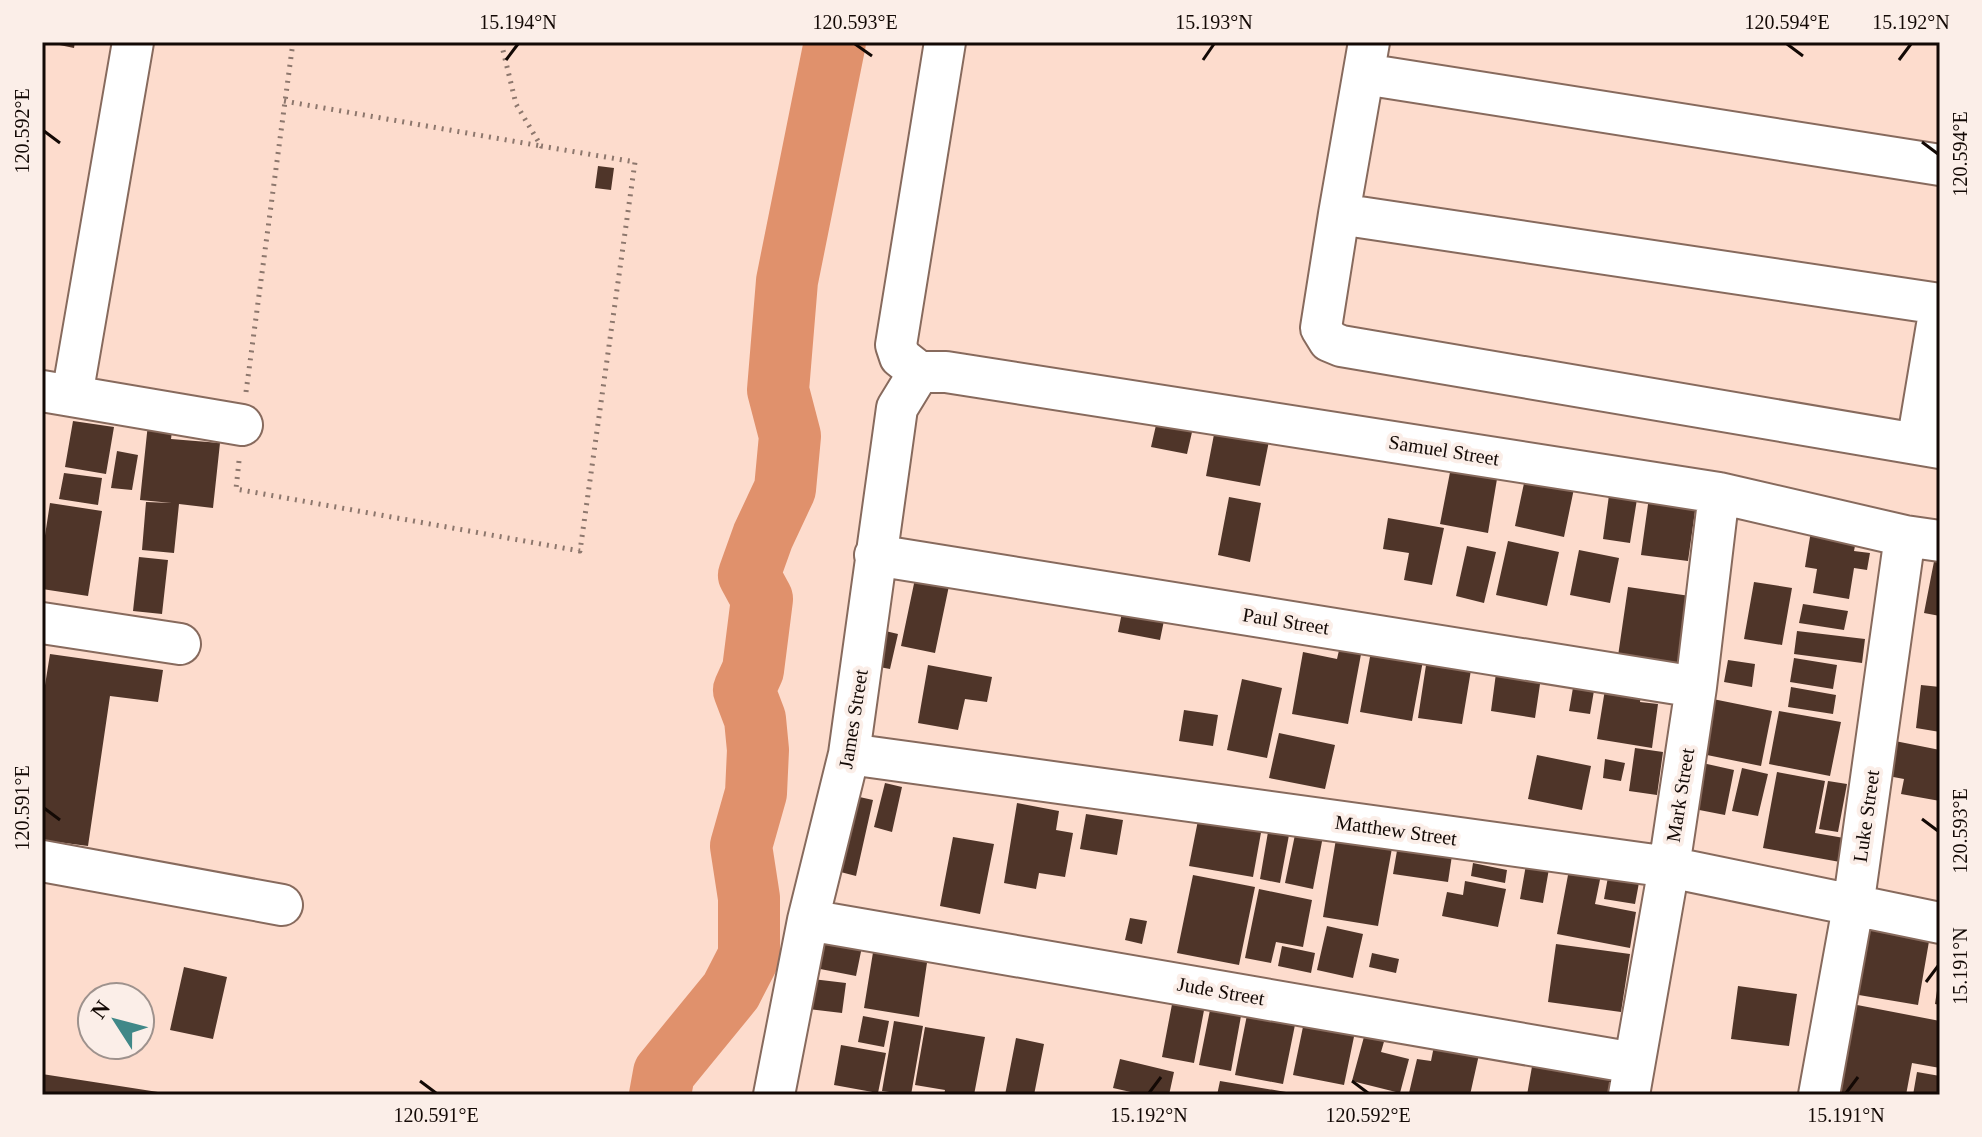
<svg xmlns="http://www.w3.org/2000/svg" width="1982" height="1137" font-family="Georgia,serif">
<style>
.lines{fill:none;stroke-linecap:round;stroke-linejoin:round}
.river{stroke:#e0916c;stroke-width:62}
.building{fill:#4f3529}
.minor-casing{stroke:#876a5d;stroke-width:44}
.path{stroke:#8d776d;stroke-width:5;stroke-dasharray:2 6;stroke-linecap:butt}
.minor{stroke:#fff;stroke-width:40}
.ticks{fill:none;stroke:#130905;stroke-width:3}
.labels{text-anchor:middle;stroke-width:8;stroke-linejoin:round;paint-order:stroke}
.street-label{font-size:20px;fill:#130905;stroke:#fbeee8}
.neatline{fill:none;stroke:#130905;stroke-width:3}
.ticks-label{font-size:20px;text-anchor:middle;fill:#130905}
</style>
<rect width="100%" height="100%" fill="#fddccd"/>
<g class="lines">
<path class="river" d="M660,1095L664,1073L731,991L749,956V898L741,846L756,793L758,750L755,719L744,690L753,670L762,599L749,575L763,536L785,489L790,436L778,390L787,281L835,42"/>
</g>
<path class="building" d="M45,42H75L74,48Z
M598,166L614,168L611,190L595,188Z
M1159,412L1195,419L1187,454L1151,447Z
M149,414L174,416L171,439L220,443L213,508L179,504L174,553L142,550L146,502L172,503L140,500Z
M73,421L114,427L106,474L65,467Z
M1216,424L1272,426L1260,486L1206,476Z
M117,451L138,455L132,490L111,488Z
M1500,461L1488,533L1440,524L1452,462Z
M1527,469L1576,479L1564,537L1515,526Z
M64,473L102,478L98,505L59,499Z
M1650,490L1697,497L1688,561L1641,555Z
M1609,495L1637,499L1630,543L1603,539Z
M1229,497L1261,503L1250,562L1218,555Z
M50,503L102,511L88,596L42,589V555Z
M1388,518L1444,528L1432,585L1404,580L1409,553L1383,549Z
M1813,519L1856,541L1854,551L1870,553L1867,570L1854,568L1849,599L1813,593L1817,569L1805,567Z
M1508,541L1559,552L1547,606L1496,595Z
M1467,546L1496,552L1484,603L1456,596Z
M1937,546L1940,547V616L1924,613Z
M1579,550L1619,558L1610,603L1570,595Z
M139,557L168,560L162,614L133,611Z
M916,574L950,581L935,653L901,646Z
M1754,582L1792,588L1782,645L1744,639Z
M1628,587L1690,596L1679,665L1618,656Z
M1125,598L1167,606L1160,640L1118,632Z
M1803,604L1848,611L1844,630L1799,623Z
M877,629L898,634L890,669L869,665Z
M1797,631L1865,639L1862,663L1794,654Z
M1340,646L1362,649L1348,724L1292,714L1303,652L1337,659Z
M1372,646L1424,655L1412,721L1360,712Z
M1428,652L1473,658L1462,724L1418,718Z
M50,654L163,670L158,702L110,696L88,846L42,840V704Z
M1498,658L1543,664L1535,718L1491,711Z
M1794,658L1837,665L1833,689L1790,682Z
M1728,660L1755,664L1752,687L1724,682Z
M928,665L992,677L987,702L965,699L958,730L918,723Z
M1575,676L1596,679L1590,714L1569,711Z
M1607,677L1643,683L1640,702L1658,704L1652,748L1597,739Z
M1242,679L1282,688L1267,758L1227,750Z
M1921,685L1940,687V732L1916,728Z
M1791,687L1836,695L1833,714L1788,707Z
M1703,697L1772,711L1761,766L1707,755L1710,738L1695,735Z
M1184,710L1218,715L1213,746L1179,741Z
M1779,711L1841,722L1830,776L1769,764Z
M1279,733L1335,745L1325,789L1269,778Z
M1895,741L1940,750V801L1901,794L1904,779L1888,776Z
M1635,748L1663,752L1657,795L1629,791Z
M1537,755L1591,766L1582,810L1528,799Z
M1605,759L1625,763L1621,781L1603,778Z
M1698,762L1734,770L1725,815L1689,808Z
M1742,768L1768,774L1758,816L1732,811Z
M1777,772L1825,781L1815,833L1844,838L1840,862L1763,848Z
M1828,781L1847,784L1838,832L1819,829Z
M885,783L902,787L892,832L874,827Z
M846,794L873,800L856,876L829,869Z
M1017,803L1059,811L1056,830L1073,833L1065,877L1039,873L1036,889L1004,883Z
M1201,805L1264,816L1253,877L1189,866Z
M1086,814L1123,820L1117,855L1080,849Z
M1297,825L1324,831L1313,889L1285,883Z
M1338,827L1394,837L1378,926L1323,917Z
M1268,832L1289,835L1280,883L1260,879Z
M1400,833L1454,842L1448,882L1393,874Z
M953,837L994,844L980,914L940,906Z
M1527,859L1550,863L1543,903L1520,899Z
M1571,859L1603,865L1595,904L1636,912L1630,948L1557,934Z
M1473,863L1507,870L1505,883L1471,876Z
M1610,866L1641,872L1635,904L1604,899Z
M1193,875L1255,887L1239,965L1177,953Z
M1465,881L1506,889L1498,927L1442,916L1447,892L1463,895Z
M1259,889L1312,900L1303,947L1276,942L1271,963L1245,958Z
M1861,912L1932,924L1918,1005L1847,993Z
M1130,918L1147,921L1142,944L1125,940Z
M1327,926L1363,934L1353,978L1317,970Z
M812,927L864,937L856,976L805,966Z
M875,940L928,956L919,1017L864,1008Z
M1556,944L1630,954L1621,1012L1548,1002Z
M1282,946L1315,953L1311,973L1278,966Z
M1372,953L1399,959L1396,973L1369,967Z
M184,967L227,977L213,1039L170,1030Z
M804,978L846,983L842,1013L800,1008Z
M1938,984L1940,985V1005L1935,1004Z
M1738,986L1797,994L1789,1046L1731,1039Z
M1173,999L1205,1005L1194,1063L1162,1057Z
M1852,1004L1940,1021V1068L1912,1063L1906,1095H1834Z
M1249,1005L1297,1015L1283,1084L1235,1075Z
M1210,1010L1241,1016L1231,1071L1199,1065Z
M863,1016L889,1021L884,1047L858,1042Z
M1305,1017L1356,1027L1344,1085L1293,1075Z
M894,1021L923,1026L911,1095L882,1091Z
M1368,1022L1388,1028L1381,1052L1409,1059L1400,1093L1352,1081Z
M925,1027L985,1037L974,1095H944L945,1090L915,1085Z
M1437,1031L1482,1041L1470,1095L1409,1093L1417,1059L1431,1061Z
M1016,1038L1044,1044L1034,1095H1005Z
M841,1045L886,1053L878,1093L834,1085Z
M1534,1055L1616,1070L1611,1095H1527Z
M1120,1059L1174,1072L1169,1095H1144L1113,1088Z
M1917,1072L1940,1076V1095H1913Z
M42,1074L158,1092L157,1095H42Z
M1220,1081L1292,1093V1095H1217Z"/>
<g class="lines">
<g class="minor-casing">
<path id="minor" d="M1369,42L1339,214L1940,304
M1364,74L1940,165
M1339,214L1321,328L1329,341L1341,346L1940,448
M919,372L900,357L896,345L945,42
M42,391L242,425
M72,396L133,42
M1917,444L1940,307
M875,555L1696,687
M42,623L180,644
M849,754L1669,867L1940,923
M42,861L282,905
M808,920L1634,1063
M774,1095L808,920L849,754L897,408L919,372H946L1719,493L1905,536L1940,541
M1629,1095L1669,867L1696,687L1719,493
M1819,1095L1853,907L1905,536"/>
</g>
<path class="path" d="M284,101L541,146
M246,392L293,42
M239,461L236,489L580,551L635,162L541,146L516,104L501,42"/>
<use href="#minor" class="minor"/>
</g>
<path class="ticks" d="M855,44L872,56M1787,44L1803,56M506,60L518,44M1203,60L1214,44M1899,60L1911,44M44,131L60,143M1922,142L1938,154M44,808L60,820M1922,819L1938,831M1926,982L1938,966M420,1081L436,1093M1352,1081L1368,1093M1149,1093L1161,1077M1846,1093L1858,1077"/>
<g class="labels">
<g class="street-label">
<text transform="translate(1444 450) rotate(9)" y="7">Samuel Street</text>
<text transform="translate(1286 621) rotate(9)" y="7">Paul Street</text>
<text transform="translate(853 719) rotate(-81)" y="7">James Street</text>
<text transform="translate(1680 795) rotate(-81)" y="7">Mark Street</text>
<text transform="translate(1866 816) rotate(-82)" y="7">Luke Street</text>
<text transform="translate(1396 830) rotate(8)" y="7">Matthew Street</text>
<text transform="translate(1221 991) rotate(10)" y="7">Jude Street</text>
</g>
</g>
<rect width="1982" height="1137" fill="none" stroke="#fbeee8" stroke-width="88"/>
<g transform="translate(116 1021) rotate(306)"><circle r="38" fill="#fbeee8" stroke="#9e928d" stroke-width="2"/>
<path d="M0-6L14 30L0 20L-14 30Z" fill="#408888"/>
<text y="-12" font-size="22" font-weight="bold" text-anchor="middle" fill="#130905">N</text>
</g>
<rect x="44" y="44" width="1894" height="1049" class="neatline"/>
<g class="ticks-label">
<text x="518" y="29">15.194°N</text>
<text x="855" y="29">120.593°E</text>
<text x="1214" y="29">15.193°N</text>
<text x="1787" y="29">120.594°E</text>
<text x="1911" y="29">15.192°N</text>
<text transform="translate(22 131) rotate(-90)" y="7">120.592°E</text>
<text transform="translate(1960 154) rotate(-90)" y="7">120.594°E</text>
<text transform="translate(22 808) rotate(-90)" y="7">120.591°E</text>
<text transform="translate(1960 831) rotate(-90)" y="7">120.593°E</text>
<text transform="translate(1960 966) rotate(-90)" y="7">15.191°N</text>
<text x="436" y="1122">120.591°E</text>
<text x="1149" y="1122">15.192°N</text>
<text x="1368" y="1122">120.592°E</text>
<text x="1846" y="1122">15.191°N</text>
</g>
</svg>
